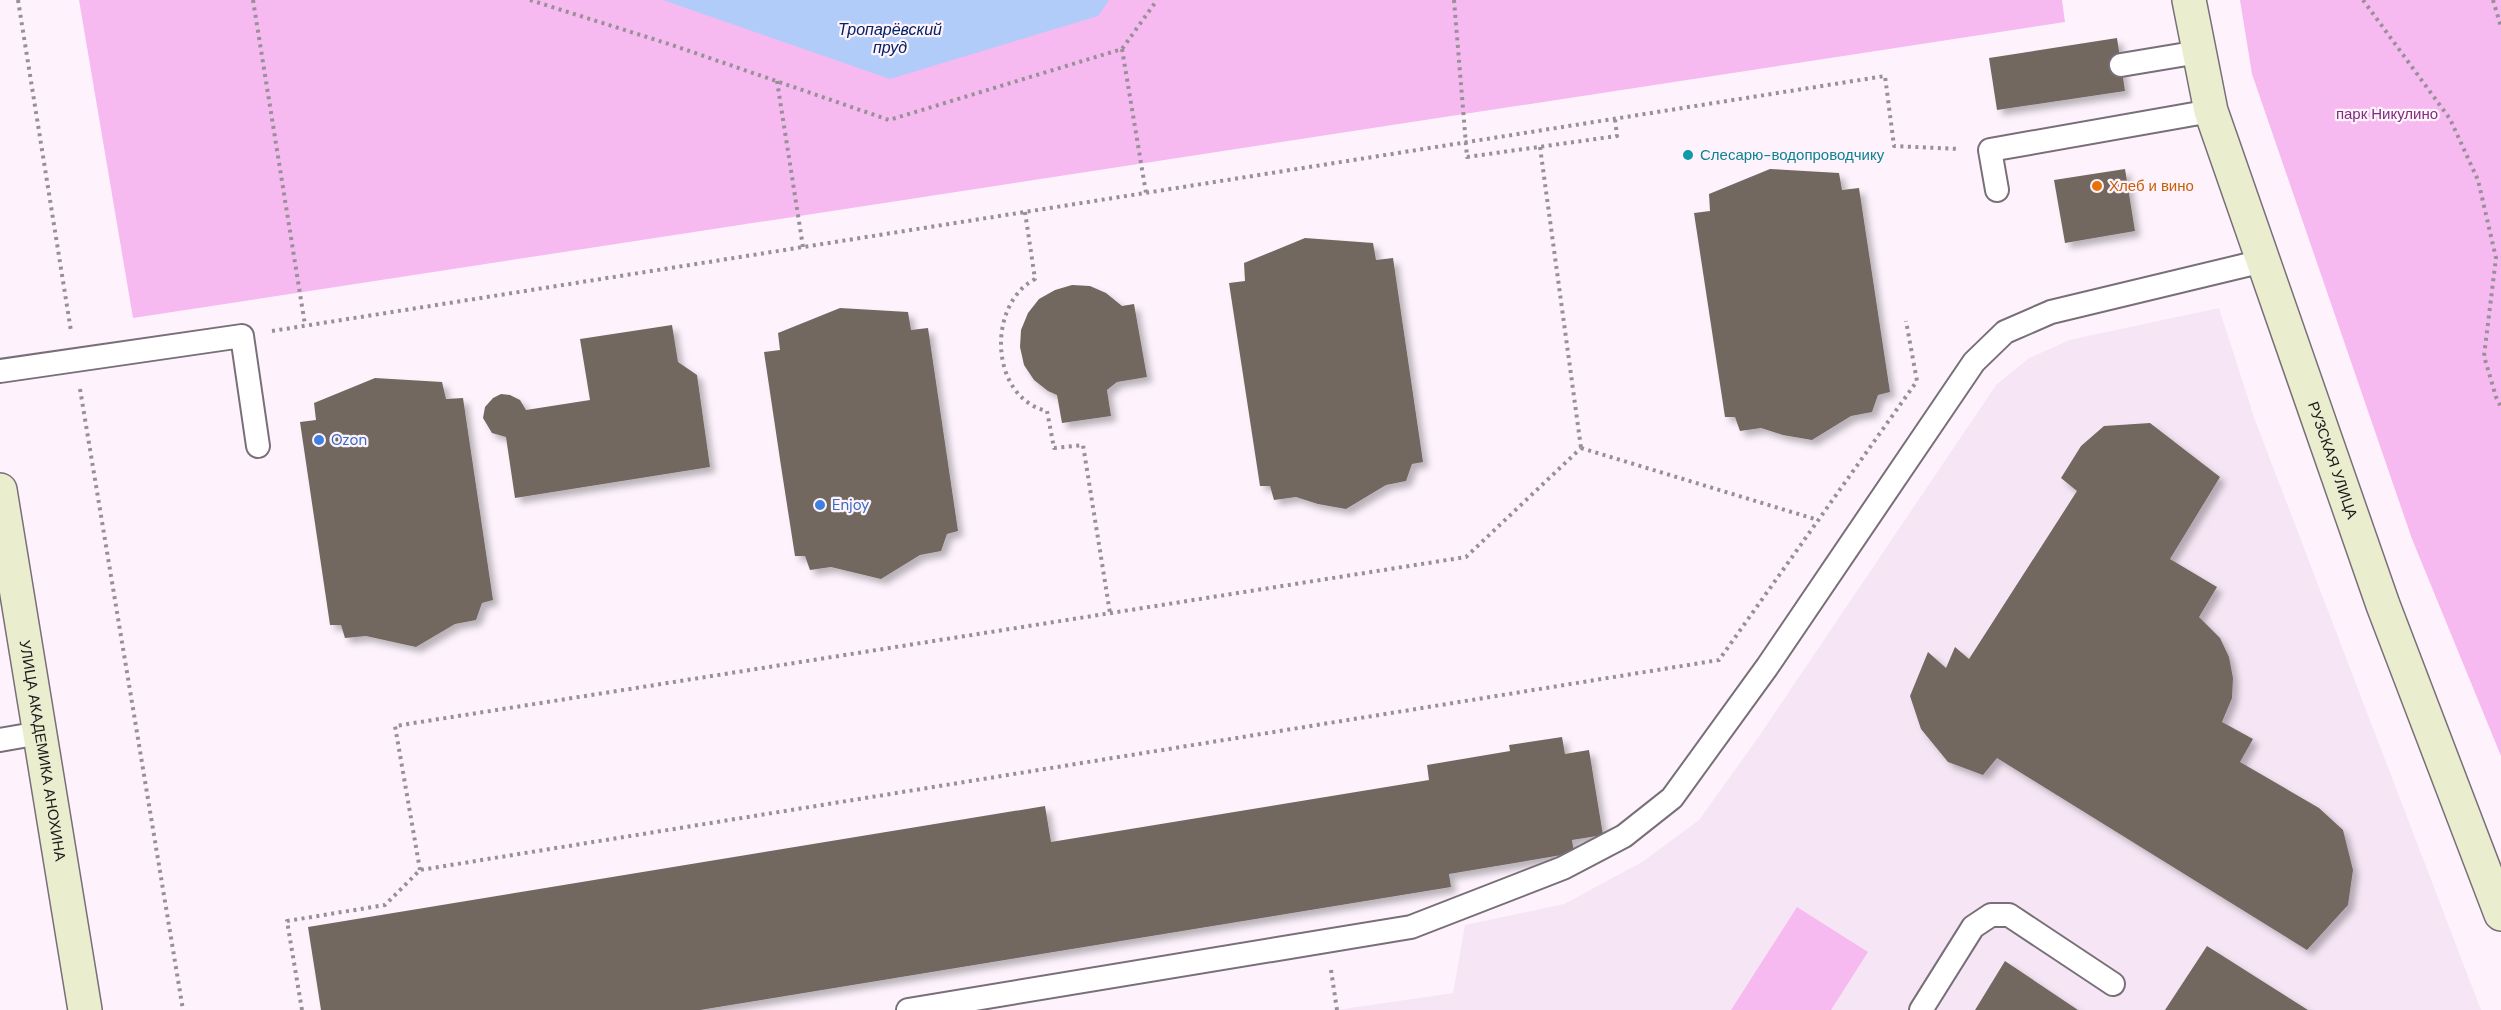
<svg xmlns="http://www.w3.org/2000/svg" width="2501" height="1010" font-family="'DM Sans',sans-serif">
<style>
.built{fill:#f6e6f5}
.green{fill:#f6baf1}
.water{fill:#b1ccf9}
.building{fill:#726861;filter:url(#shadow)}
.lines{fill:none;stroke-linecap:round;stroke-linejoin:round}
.lane-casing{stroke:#786f78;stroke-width:26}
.secondary-casing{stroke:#786f78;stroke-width:36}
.path{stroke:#989097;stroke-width:4;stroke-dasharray:3 4.5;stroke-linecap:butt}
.lane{stroke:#fff;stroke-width:22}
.secondary{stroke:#eaeecf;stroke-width:33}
.culture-dot{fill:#0f9aa8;stroke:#fef3fd;stroke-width:2}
.food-dot{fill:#e8710a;stroke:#fef3fd;stroke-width:2}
.shop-dot{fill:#3f7fe0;stroke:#fef3fd;stroke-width:2}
.labels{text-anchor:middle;stroke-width:4.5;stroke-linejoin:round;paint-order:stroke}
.park-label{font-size:15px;fill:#7e2e7b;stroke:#fef3fd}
.culture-label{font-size:15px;fill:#0d838f;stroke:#fef3fd;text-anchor:start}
.food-label{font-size:15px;fill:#c56008;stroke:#fef3fd;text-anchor:start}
.shop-label{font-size:15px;fill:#366cbe;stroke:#fef3fd;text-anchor:start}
.street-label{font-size:15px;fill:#1d1a1d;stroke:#fef3fd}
.water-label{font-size:16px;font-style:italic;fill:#032564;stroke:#fef3fd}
</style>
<defs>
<filter id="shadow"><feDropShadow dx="5.5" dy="5.5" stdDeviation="3" flood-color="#0004"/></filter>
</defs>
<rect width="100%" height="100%" fill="#fef3fd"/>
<path class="built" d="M2219,308L2255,420L2481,1010H1336L1453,993L1465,925L1564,904L1642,862L1699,820L1757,739L1996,385L2029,358L2069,340Z"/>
<path class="green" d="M79,0H2062L2065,22L133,318Z
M2240,0H2501V756L2412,539L2252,74Z
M1797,907L1868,952L1831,1010H1731Z"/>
<path class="water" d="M663,0H1109L1098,16L890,79Z"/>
<path class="building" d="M2117,38L2125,91L1997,110L1989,58Z
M1770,169L1839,173L1842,190L1859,188L1890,392L1878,395L1872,412L1851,416L1812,440L1783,435L1761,428L1740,431L1735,417H1725L1694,213L1710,211L1709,194Z
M2125,169L2135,231L2065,243L2054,180Z
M1305,238L1373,243L1376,260L1393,258L1423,462L1412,464L1406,481L1386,485L1346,509L1318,504L1296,497L1274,500L1270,486H1260L1229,283L1245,281L1244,263Z
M1072,285L1090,286L1106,293L1122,306L1134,304L1147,377L1117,382L1107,390L1111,416L1062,423L1057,395L1048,391L1034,380L1024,365L1020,347L1021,330L1028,313L1039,299L1055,290Z
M840,308L908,312L911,330L928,328L958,531L947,534L941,551L920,555L881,579L831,567L810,570L805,556H795L781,466L764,352L780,350L778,333Z
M672,325L678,362L697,375L710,467L515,498L506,437L492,433L483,418L485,407L493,398L501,394L510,395L520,400L526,410L590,400L580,339Z
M375,378L442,382L446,399L463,398L493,600L482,603L476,620L455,624L416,647L366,636L345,638L341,625H330L300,422L316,420L314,403Z
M2150,423L2220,477L2170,559L2217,587L2199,617L2220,638L2229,657L2233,678L2232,698L2222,722L2253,739L2240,762L2319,808L2343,830L2353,870L2348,905L2307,950L1997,758L1983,775L1948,762L1921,729L1910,696L1928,652L1946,668L1955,647L1969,659L2077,491L2061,478L2081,446L2104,426Z
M1562,737L1565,754L1589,750L1603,835L1572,840L1574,853L1449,874L1451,887L700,1010H321L308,927L1045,806L1051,842L1429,780L1427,765L1510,751L1509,745Z
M2207,946L2308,1010H2165Z
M2005,961L2078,1010H1975Z"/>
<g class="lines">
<g class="lane-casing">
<path id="lane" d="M2121,65L2199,52
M1997,190L1990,150L2211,111
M0,371L242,336L258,446
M0,740L40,733
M908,1010L1411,927L1563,868L1624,836L1672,798L1767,667L1974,362L2005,332L2051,312L2263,261
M1921,1010L1973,927L1991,915H2009L2113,984"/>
</g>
<g class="secondary-casing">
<g id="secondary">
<path id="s1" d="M2189,0L2211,111L2383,605L2501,914"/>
<path id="s2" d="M0,490L85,1010"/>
</g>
</g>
<path class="path" d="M18,0L71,331
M253,0L305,325
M530,0L672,45L889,120L1122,49L1157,0
M1454,0L1467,157L1617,136L1615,119
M2363,0L2450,119L2478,180L2496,258L2484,356L2496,397L2501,407
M2493,0L2501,27
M1122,49L1146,193
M777,81L803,247
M1540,147L1581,448
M1025,212L1035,279C986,305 990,398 1047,411L1054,448L1083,445L1110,613
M272,331L1885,76L1894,146L1959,149
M80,389L183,1010
M1581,448L1818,520
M420,870L395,726L1466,557L1581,448
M1331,970L1337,1010
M302,1010L287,921L385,905L420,870L1719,660L1917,381L1906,321"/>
<use href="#lane" class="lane"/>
<use href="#secondary" class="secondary"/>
</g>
<circle class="culture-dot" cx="1688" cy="155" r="6"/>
<circle class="food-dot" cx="2097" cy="186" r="6"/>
<g class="shop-dot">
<circle cx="319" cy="440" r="6"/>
<circle cx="820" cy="505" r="6"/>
</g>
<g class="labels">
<g class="park-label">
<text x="2387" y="119">парк Никулино</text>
</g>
<g class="culture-label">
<text x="1700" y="160">Слесарю-водопроводчику</text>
</g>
<g class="food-label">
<text x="2109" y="191">Хлеб и вино</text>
</g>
<g class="shop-label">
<text x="331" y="445">Ozon</text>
<text x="832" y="510">Enjoy</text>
</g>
<g class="street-label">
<text dy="5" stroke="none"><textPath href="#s1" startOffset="483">РУЗСКАЯ УЛИЦА</textPath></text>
<text dy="5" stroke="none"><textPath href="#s2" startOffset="264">УЛИЦА АКАДЕМИКА АНОХИНА</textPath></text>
</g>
<g class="water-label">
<text x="890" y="35">Тропарёвский<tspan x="890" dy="18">пруд</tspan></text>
</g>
</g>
</svg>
